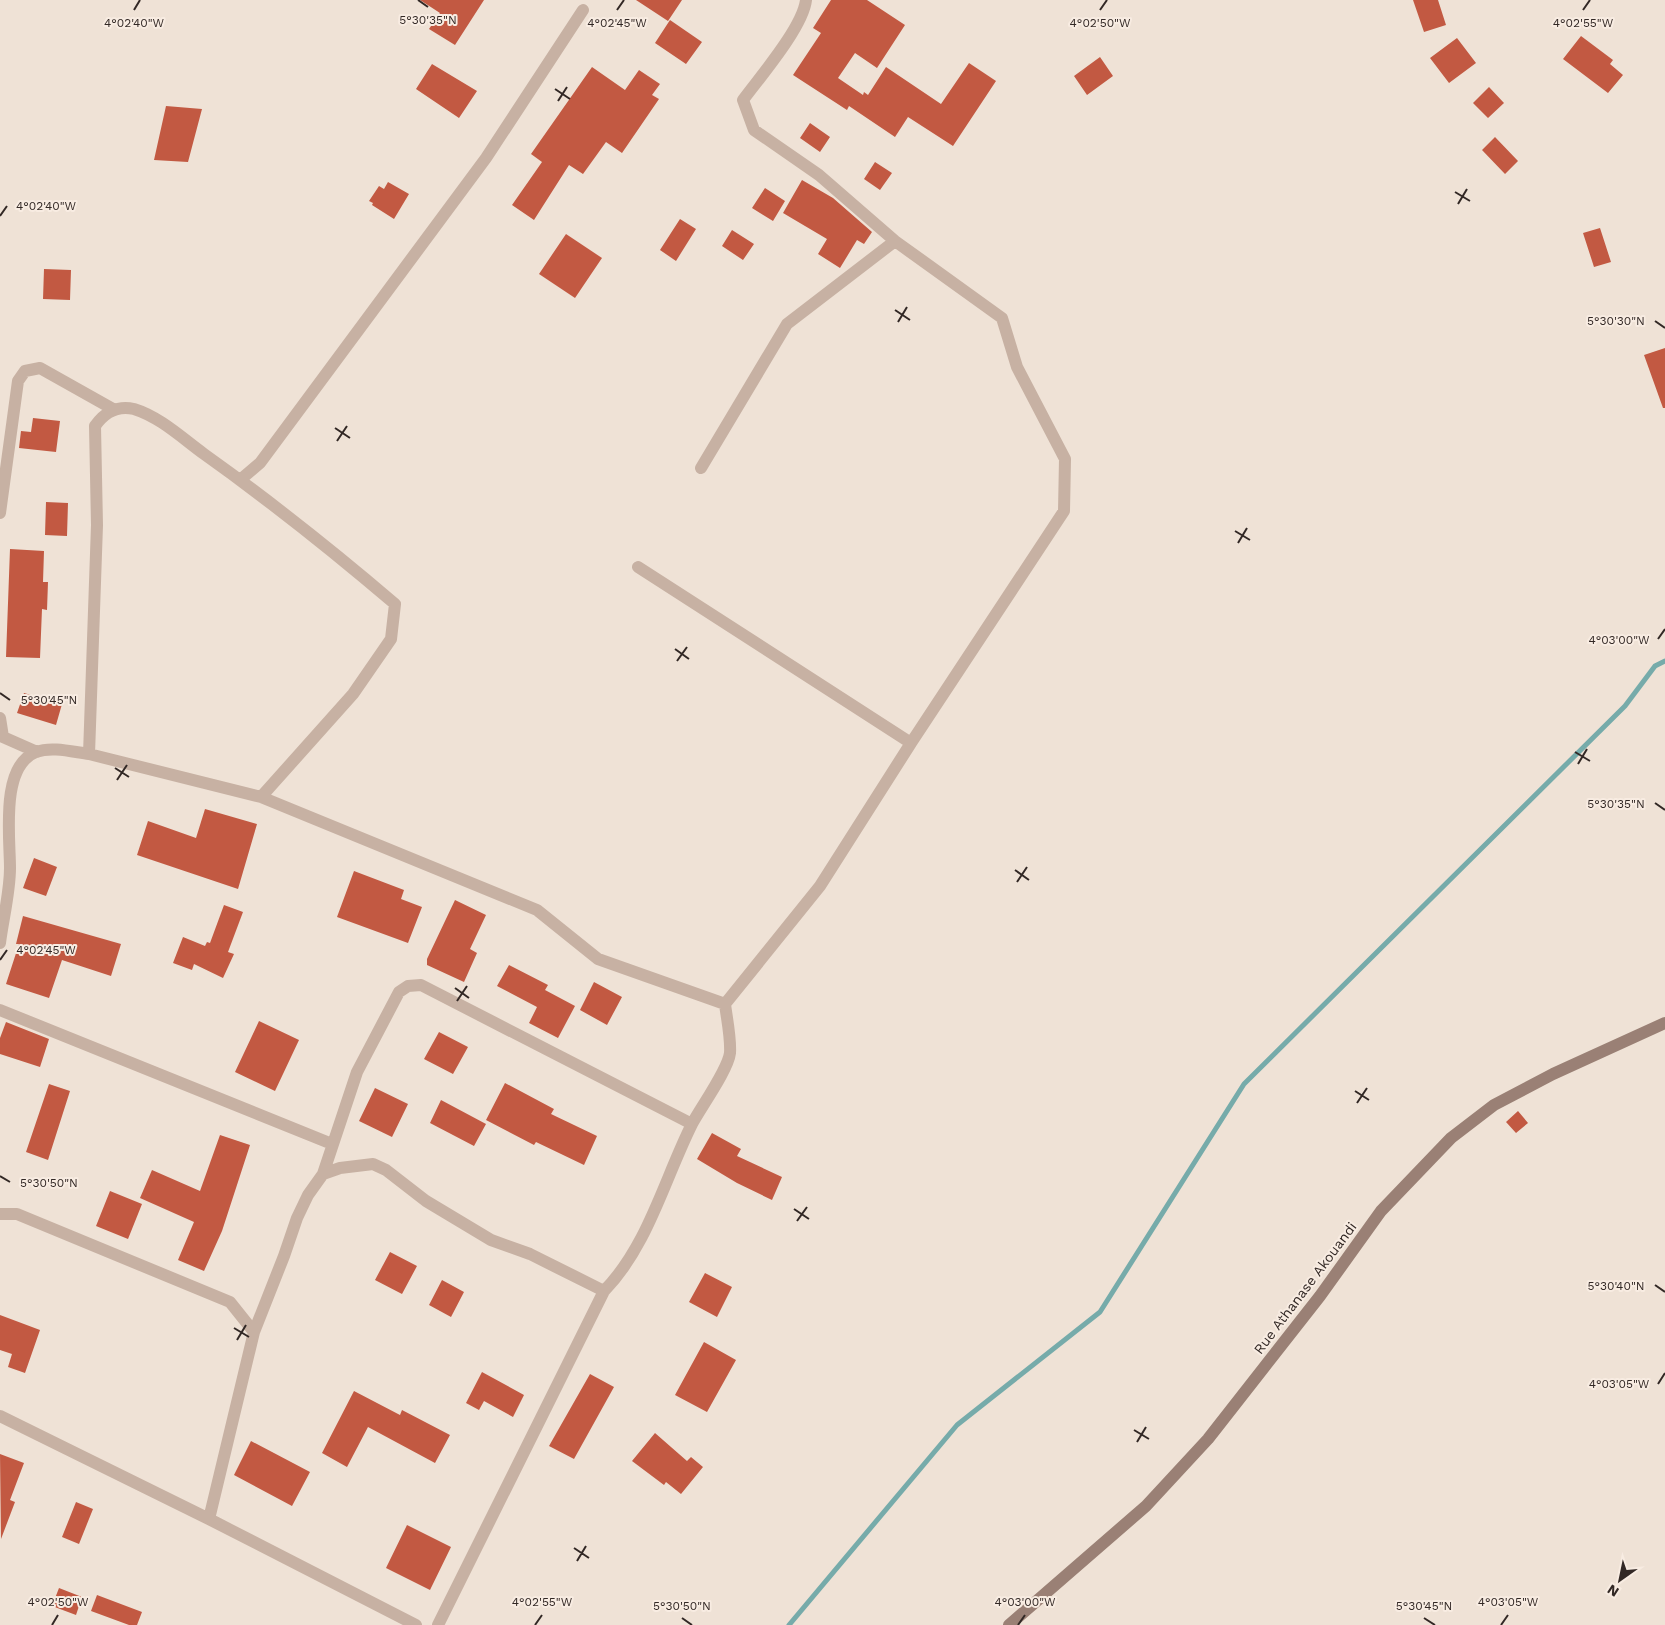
<svg xmlns="http://www.w3.org/2000/svg" width="1665" height="1625" font-family="'Work Sans',sans-serif">
<style>
.lines{fill:none;stroke-linecap:round;stroke-linejoin:round}
.stream{stroke:#76abaa;stroke-width:5}
.building{fill:#c25942}
.street{stroke:#c7b1a3;stroke-width:12}
.secondary{stroke:#9a8075;stroke-width:12}
.ticks{fill:none;stroke:#322825;stroke-width:2}
.labels{text-anchor:middle;stroke-width:4;stroke-linejoin:round;paint-order:stroke}
.street-label{font-size:14px;fill:#322825;stroke:#f8ece2}
.ticks-label{font-size:12px;text-anchor:middle;fill:#322825;stroke:#f8ece2;stroke-width:4;stroke-linejoin:round;paint-order:stroke}
</style>
<rect width="100%" height="100%" fill="#efe2d6"/>
<g class="lines">
<path class="stream" d="M789,1625L957,1425L1100,1312L1244,1084L1625,706L1655,666L1665,661"/>
</g>
<path class="building" d="M420,0H484L455,45L429,29L440,13Z
M636,0H682L668,21Z
M831,0H867L905,25L877,68L855,53L838,78L863,95L864,92L868,95L886,67L941,104L969,63L996,81L953,146L908,117L895,137L849,106L847,110L793,75L821,33L813,28Z
M1413,0H1438L1446,25L1424,32Z
M670,20L702,42L686,64L655,43Z
M1581,36L1613,60L1610,64L1623,75L1608,93L1563,59Z
M1457,38L1476,63L1449,83L1430,58Z
M1100,57L1113,76L1087,95L1074,76Z
M432,64L477,91L459,118L416,89Z
M592,67L625,90L639,70L660,84L652,95L659,99L622,153L606,142L583,174L569,165L534,220L512,205L542,162L531,154Z
M1489,87L1504,103L1488,118L1473,103Z
M166,106L202,109L188,162L154,160Z
M810,123L830,137L820,152L800,138Z
M1495,137L1518,161L1505,174L1482,150Z
M875,162L892,173L880,190L864,179Z
M802,180L833,198L872,232L864,244L857,240L840,268L818,254L827,239L783,213Z
M388,182L409,194L394,219L372,205L373,203L369,201L379,186L384,189Z
M765,188L785,201L773,221L752,208Z
M680,219L696,229L676,261L660,250Z
M1600,228L1611,262L1594,267L1583,233Z
M732,230L754,244L743,260L722,246Z
M566,234L602,258L575,298L539,274Z
M44,269L71,270L70,300L43,299Z
M1665,348V408H1663L1644,355Z
M33,418L60,421L56,452L19,448L21,431L31,432Z
M46,502L68,503L67,536L45,535Z
M10,549L44,551L43,582H48L47,610L42,609L40,658L6,657Z
M24,693L62,704L56,725L17,713Z
M205,809L257,824L238,889L137,855L148,821L196,838Z
M34,858L57,867L46,896L23,888Z
M354,871L404,890L401,899L422,907L408,943L337,917Z
M455,900L486,915L470,949L477,953L464,982L427,965V959Z
M224,905L243,912L228,952L234,954L223,978L194,964L192,970L173,963L183,937L205,946L207,942L210,943Z
M23,916L121,944L111,976L62,960L49,998L6,984L19,944H16Z
M509,965L548,985L545,990L575,1006L558,1038L529,1023L537,1007L497,986Z
M594,982L622,997L607,1025L580,1010Z
M259,1021L299,1040L275,1091L235,1072Z
M6,1022L49,1039L40,1067L0,1054V1038Z
M439,1032L468,1047L453,1074L424,1059Z
M505,1083L554,1109L551,1114L597,1136L584,1165L536,1142L534,1145L486,1120Z
M49,1084L70,1091L48,1160L26,1152Z
M375,1088L408,1104L392,1137L359,1121Z
M441,1100L486,1124L474,1146L430,1123Z
M1518,1111L1528,1123L1516,1133L1506,1122Z
M712,1133L741,1149L737,1156L782,1177L772,1200L737,1183L697,1159Z
M220,1135L250,1145L222,1231L204,1271L178,1260L194,1222L140,1198L152,1170L200,1191Z
M110,1191L142,1204L128,1239L96,1226Z
M390,1252L417,1266L402,1294L375,1280Z
M705,1273L732,1287L717,1317L689,1302Z
M442,1280L464,1292L451,1317L429,1305Z
M0,1315L40,1330L25,1373L8,1367L12,1354L0,1350Z
M704,1342L736,1360L707,1412L675,1395Z
M482,1372L524,1395L513,1417L484,1401L479,1410L466,1403Z
M590,1374L614,1387L574,1459L549,1446Z
M354,1391L400,1415L402,1410L450,1435L435,1463L368,1427L347,1467L322,1453Z
M655,1433L687,1461L691,1457L703,1467L681,1494L666,1482L664,1485L632,1461Z
M251,1441L310,1472L292,1506L234,1475Z
M0,1454L24,1463L10,1500L15,1502L1,1539Z
M76,1502L93,1509L79,1544L62,1537Z
M407,1525L451,1547L430,1590L386,1568Z
M59,1588L82,1597L76,1615L52,1606Z
M97,1595L142,1612L137,1625H129L91,1611Z"/>
<g class="lines">
<path class="street" d="M806,0C803,27 760,77 743,100L754,130L819,175L895,241L1002,318L1017,367L1065,459L1064,511L911,743
M701,468L787,324L895,241
M240,480L260,463L486,158L583,10
M0,513L18,381L25,371L40,368L113,409
M0,718L3,737L37,752
M89,754L97,525L95,426C104,413 117,405 134,409C160,417 182,438 204,454C270,501 334,552 395,604L391,639L353,694L261,797
M0,943C3,919 10,892 10,868C10,837 0,766 36,752C52,746 73,752 89,754L261,797L537,910L598,959L725,1004
M0,1010L332,1144
M323,1174L340,1168L373,1164L386,1170L426,1201L491,1240L530,1254L604,1291
M0,1214H17L230,1302L254,1332L209,1519
M254,1332L284,1256L297,1218L308,1195L323,1174L357,1072L399,992L408,986L421,985L692,1124
M0,1416L209,1519L416,1625
M438,1625L604,1291C648,1246 664,1180 692,1124C701,1107 728,1070 730,1053C731,1038 727,1020 725,1004L820,886L911,743L638,567"/>
<path class="secondary" d="M1009,1625L1146,1506L1208,1439L1320,1296L1381,1211L1451,1138L1494,1105L1553,1074L1665,1023"/>
</g>
<path class="ticks" d="M418,0L428,7M134,10L140,0M617,10L624,0M1100,10L1107,0M1583,10L1590,0M555,89L570,99M558,101L567,87M1455,192L1470,201M1458,204L1467,189M0,216L7,206M895,310L910,320M1655,321L1665,328M898,322L907,307M335,428L350,438M337,441L347,426M1235,531L1250,540M1238,543L1247,528M1658,639L1665,629M675,649L689,659M677,661L687,647M0,693L10,700M1575,752L1590,761M1578,764L1587,749M115,768L129,777M117,780L127,765M1655,803L1665,810M1015,870L1029,880M1017,882L1027,867M0,960L7,950M455,988L469,998M457,1001L467,986M1355,1091L1369,1100M1357,1103L1367,1088M0,1176L10,1182M794,1209L809,1219M797,1221L807,1207M1655,1285L1665,1292M234,1328L249,1337M237,1340L246,1325M1658,1384L1665,1373M1134,1430L1149,1439M1137,1442L1146,1427M574,1548L589,1558M577,1561L586,1546M682,1618L692,1625M1424,1618L1435,1625M52,1625L58,1615M535,1625L542,1615M1018,1625L1025,1615M1501,1625L1508,1615"/>
<g class="labels">
<g class="street-label">
<text transform="translate(1305 1288) rotate(-53)" y="5">Rue Athanase Akouandi</text>
</g>
</g>
<g class="ticks-label">
<text x="428" y="24">5°30'35"N</text>
<text x="617" y="27">4°02'45"W</text>
<text x="134" y="27">4°02'40"W</text>
<text x="1100" y="27">4°02'50"W</text>
<text x="1583" y="27">4°02'55"W</text>
<text x="46" y="210">4°02'40"W</text>
<text x="1616" y="325">5°30'30"N</text>
<text x="1619" y="644">4°03'00"W</text>
<text x="49" y="704">5°30'45"N</text>
<text x="1616" y="808">5°30'35"N</text>
<text x="46" y="954">4°02'45"W</text>
<text x="49" y="1187">5°30'50"N</text>
<text x="1616" y="1290">5°30'40"N</text>
<text x="1619" y="1388">4°03'05"W</text>
<text x="58" y="1606">4°02'50"W</text>
<text x="542" y="1606">4°02'55"W</text>
<text x="1025" y="1606">4°03'00"W</text>
<text x="1508" y="1606">4°03'05"W</text>
<text x="682" y="1610">5°30'50"N</text>
<text x="1424" y="1610">5°30'45"N</text>
</g>
<g transform="translate(1620 1580) rotate(213)" stroke="#f8ece2" stroke-width="4" paint-order="stroke">
<path d="M0-4L9 19L0 12L-9 19Z" fill="#322825"/>
<text y="-8" font-size="14" font-weight="bold" text-anchor="middle" fill="#322825">N</text>
</g>
</svg>
